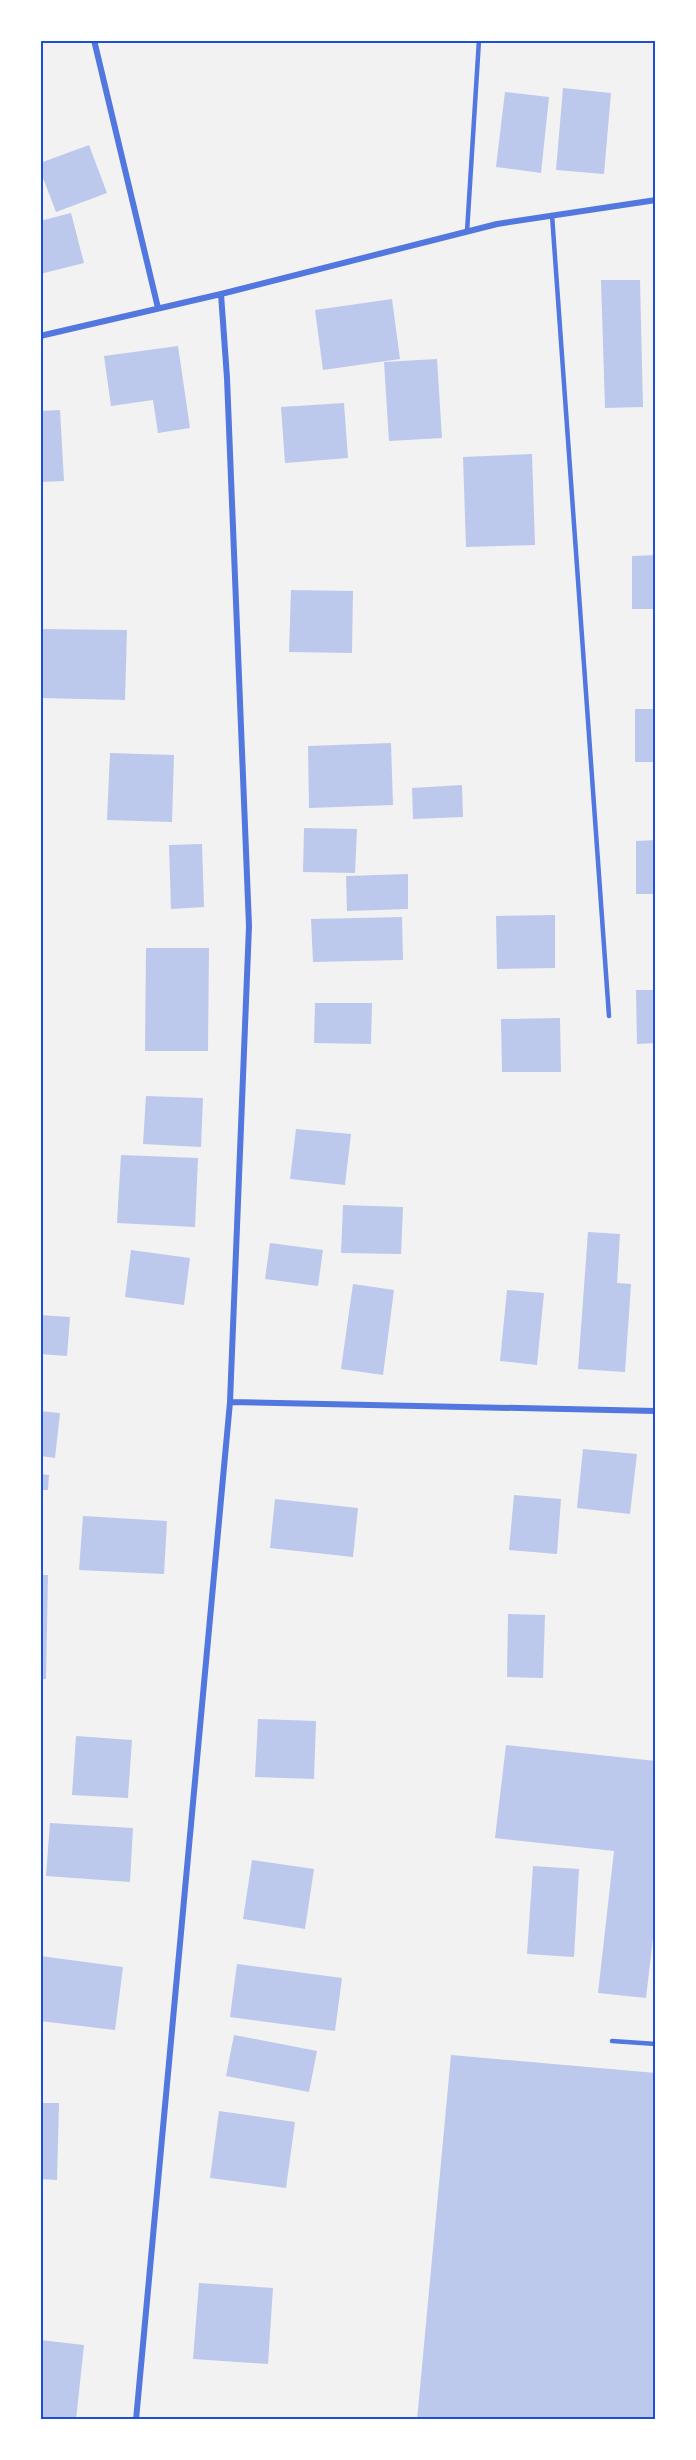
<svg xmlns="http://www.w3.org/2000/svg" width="696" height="2460" font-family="Manrope,sans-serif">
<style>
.building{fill:#bdc9ec}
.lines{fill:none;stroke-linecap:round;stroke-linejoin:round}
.service{stroke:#5277de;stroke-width:4.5}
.minor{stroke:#5277de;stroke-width:6}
.neatline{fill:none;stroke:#1d4ed8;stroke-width:2}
</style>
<rect width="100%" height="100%" fill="#f2f2f2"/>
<path class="building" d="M563,88L611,93L604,174L556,170Z
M505,92L549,97L541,173L496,167Z
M89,145L107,193L56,212L40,170V163Z
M71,213L84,263L40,274V221Z
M601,280H640L643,407L605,408Z
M392,299L400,359L323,370L315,310Z
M178,346L190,428L158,433L153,400L111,406L104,356Z
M437,359L442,438L389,441L384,362Z
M344,403L348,458L285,463L281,407Z
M60,410L64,481L40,482V411Z
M532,454L535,545L466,547L463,457Z
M656,555V609H632V556Z
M291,590L353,591L352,653L289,652Z
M40,629L127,630L125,700L40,698Z
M635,709H656V762H635Z
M391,743L393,805L309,808L308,746Z
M110,753L174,755L172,822L107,820Z
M462,785L463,817L413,819L412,788Z
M304,828L357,829L355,873L303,872Z
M656,840V894H636V841Z
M202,844L204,907L171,909L169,845Z
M408,874V909L347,911L346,876Z
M555,915V968L497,969L496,916Z
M402,917L403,960L313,962L311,919Z
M146,948H209L208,1051H145Z
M636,990H656V1043L637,1044Z
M315,1003H372L371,1044L314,1043Z
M560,1018L561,1072H502L501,1019Z
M146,1096L203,1098L201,1147L143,1144Z
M296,1129L351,1134L345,1185L290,1179Z
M121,1155L198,1158L195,1227L117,1223Z
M343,1205L403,1207L401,1254L341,1253Z
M588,1232L620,1234L617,1283L631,1284L625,1372L578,1369Z
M270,1243L323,1250L318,1286L265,1279Z
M131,1250L190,1258L184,1305L125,1297Z
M353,1284L394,1290L383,1375L341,1369Z
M507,1290L544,1293L537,1365L500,1361Z
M40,1315L70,1317L67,1356L40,1354Z
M40,1411L60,1413L55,1458L40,1456Z
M583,1449L637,1454L630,1514L577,1508Z
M40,1474L49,1475L48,1490H40Z
M514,1495L561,1499L557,1554L509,1550Z
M275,1499L358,1508L353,1557L270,1548Z
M83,1516L167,1521L164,1574L79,1570Z
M40,1575H48L46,1679H40Z
M508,1614L545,1615L543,1678L507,1677Z
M258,1719L316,1721L314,1779L255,1777Z
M76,1736L132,1740L128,1798L72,1795Z
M506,1745L656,1761V1912L646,1998L598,1993L614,1851L495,1838Z
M50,1823L133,1828L130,1882L46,1876Z
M252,1860L314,1869L305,1929L243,1919Z
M533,1866L579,1869L574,1957L527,1954Z
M40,1956L123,1967L115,2030L40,2021Z
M237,1964L342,1978L335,2031L230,2017Z
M234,2035L317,2051L309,2092L226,2076Z
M451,2055L656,2073V2420H417Z
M40,2103H59L57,2180L40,2179Z
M219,2111L295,2122L286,2188L210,2178Z
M199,2283L273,2288L268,2364L193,2359Z
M40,2340L84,2345L76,2420H40Z"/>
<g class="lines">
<path class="service" d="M552,215L609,1016
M467,232L479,40
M612,2041L656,2044"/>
<path class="minor" d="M94,40L158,308
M40,336L221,294L497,224L656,200
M230,1402L656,1411
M136,2420L230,1402L249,926L227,378L221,294"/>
</g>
<rect width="696" height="2460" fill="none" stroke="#ffffff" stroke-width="84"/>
<rect x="42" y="42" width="612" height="2376" class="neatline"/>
</svg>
